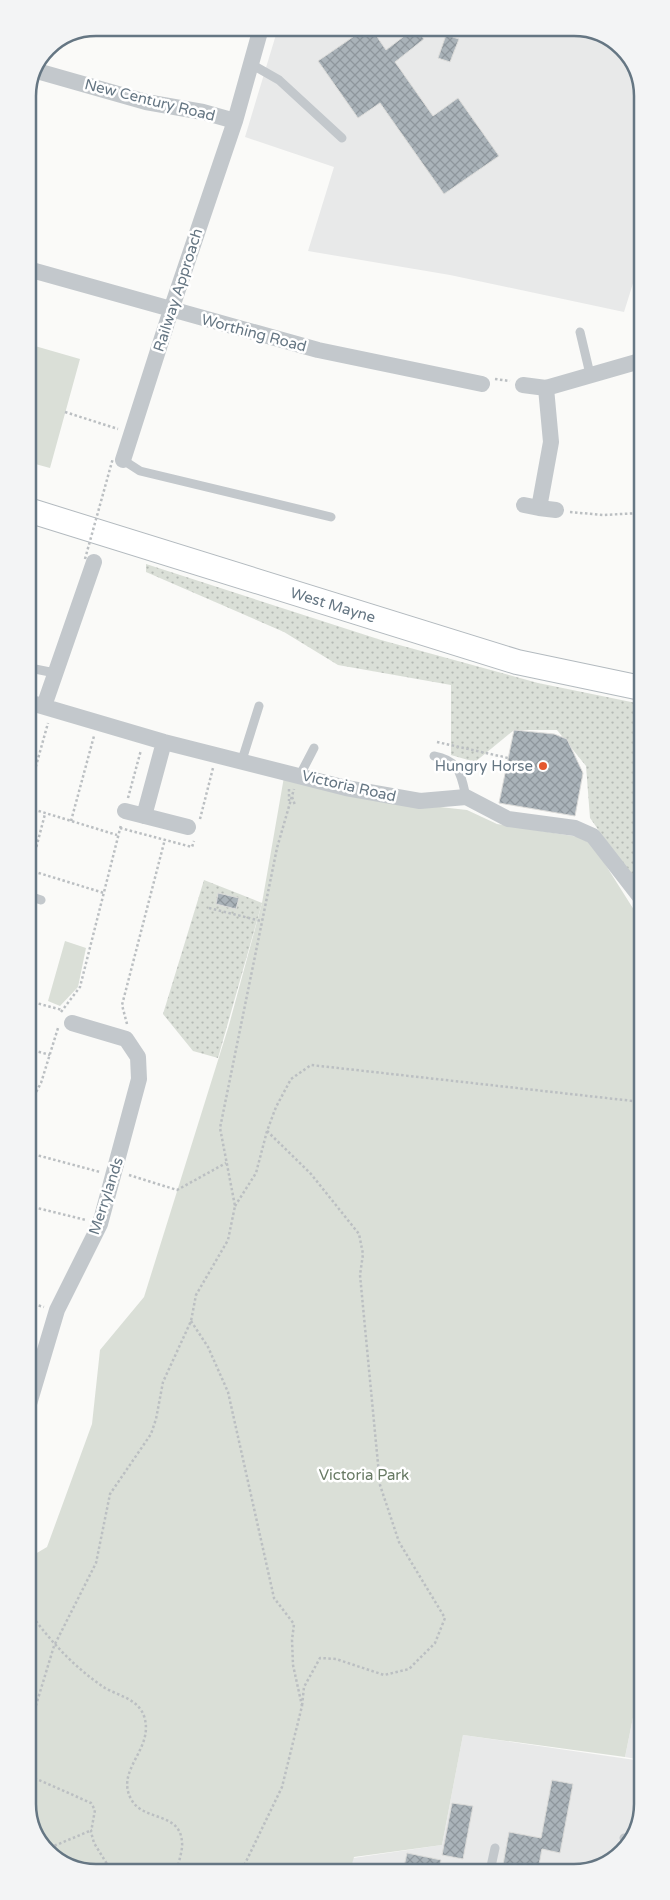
<svg xmlns="http://www.w3.org/2000/svg" width="670" height="1900" font-family="'Varela Round',sans-serif">
<style>
.built{fill:#e8e9e9}
.grass{fill:url(#grass-dots)}
.park{fill:#dadfd7}
.building{fill:url(#building-cross-hatch);stroke:#dcdcda}
.lines{fill:none;stroke-linecap:round;stroke-linejoin:round}
.secondary-casing{stroke:#b3babf;stroke-width:26}
.path{stroke:#bbbfc2;stroke-width:2.5;stroke-dasharray:2.5 2.5;stroke-linecap:butt}
.service{stroke:#c3c8cc;stroke-width:9}
.minor{stroke:#c3c8cc;stroke-width:16}
.secondary{stroke:#fff;stroke-width:24}
.path-bridge{stroke:#bbbfc2;stroke-width:2.5;stroke-dasharray:2.5 2.5;stroke-linecap:butt}
.poi-dot{fill:#e4572e;stroke:#fff;stroke-width:2}
.labels{text-anchor:middle;stroke-width:5;stroke-linejoin:round;paint-order:stroke}
.street-label{font-size:15px;fill:#657683;stroke:#fff}
.poi-label{font-size:15px;fill:#657683;stroke:#fff;text-anchor:end}
.park-label{font-size:15px;fill:#687a64;stroke:#fff}
.rim{fill:none;stroke:#657683;stroke-width:2.5}
</style>
<defs>
<pattern id="grass-dots" width="8" height="8" patternUnits="userSpaceOnUse" patternTransform="scale(1.25)"><rect width="8" height="8" fill="#dadfd7"/><path d="M2 2h.1M6 6h.1" fill="none" stroke="#b4b9b4" stroke-width="1.8" stroke-linecap="round"/></pattern>
<pattern id="building-cross-hatch" width="8" height="8" patternUnits="userSpaceOnUse" patternTransform="scale(1.25)"><rect width="8" height="8" fill="#aab3b9"/><path d="M0 0l8 8M0 8l8-8" fill="none" stroke="#8e969c"/></pattern>
</defs>
<rect width="100%" height="100%" fill="#fafaf8"/>
<path class="built" d="M278,28H552L619,45L640,78V261L624,312L450,275L308,251L334,167L245,137Z
M642,1673V1760L625,1757Z
M463,1735L642,1761V1804L629,1845L592,1870L350,1871L353,1858L442,1845Z"/>
<path class="grass" d="M146,564L381,640L538,683L641,704V890L590,818L586,766L557,730H514L475,762L451,755V685L338,665L284,632L146,572Z
M204,880L262,903L218,1058L193,1051L163,1014Z"/>
<path class="park" d="M28,344L80,359L50,468L28,462Z
M284,777L431,806L467,810L497,824L579,837L593,845L641,921L642,1673L625,1757L463,1735L442,1845L354,1857L350,1871L91,1872L51,1856L30,1822V1557L47,1547L92,1424L100,1350L144,1297L229,1025L262,903Z
M65,941L86,948L78,987L60,1006L48,1001Z"/>
<path class="building" d="M366,28H371L386,50L415,28L424,39L395,62L433,116L458,98L499,156L444,194L380,103L358,118L318,61Z
M446,35L459,39L450,62L438,58Z
M514,730L554,734L567,739L583,773L575,816L499,803Z
M218,893L239,898L236,909L216,904Z
M552,1780L573,1784L560,1853L542,1849L538,1870H502L509,1832L541,1838Z
M452,1803L473,1806L463,1859L442,1855Z
M407,1853L441,1860L439,1871H403Z"/>
<g class="lines">
<g class="secondary-casing">
<path id="secondary" d="M28,510L517,662L641,688"/>
</g>
<path class="path" d="M495,379L510,381
M65,412L118,429
M570,512L603,515L641,513
M437,742L508,758
M289,789V801
M29,791L48,723
M292,797L295,805
M128,798L141,750
M29,808L117,835
M200,819L213,768
M71,821L94,736
M120,828L192,847L194,841
M29,870L104,893
M30,871L45,814
M209,908L261,921
M29,1001L62,1010
M61,1012L80,987L121,825
M127,1024L122,1005L165,839
M29,1049L50,1055
M29,1094L34,1095
M29,1105L41,1083L58,1028
M267,1131L311,1174L359,1234L363,1254L360,1275L380,1485L399,1542L445,1618L435,1643L409,1669L384,1675L336,1659L320,1658L304,1687L302,1706
M29,1153L100,1172
M129,1175L177,1190L226,1163
M29,1206L86,1220
M235,1206L256,1173L267,1131L276,1107L291,1079L311,1065L642,1102
M29,1303L44,1307
M191,1321L208,1347L228,1392L274,1598L294,1624L292,1640L293,1665L302,1706L282,1787L241,1872
M30,1613C51,1642 75,1668 105,1688C119,1696 138,1699 144,1716C155,1749 115,1769 131,1799C143,1822 180,1811 182,1842C183,1851 178,1862 177,1872
M30,1725L54,1646L96,1563L110,1494L151,1434L156,1419L163,1382L191,1321L196,1295L228,1240L235,1206L220,1128L277,848L294,789
M30,1776L91,1803L95,1810L91,1832L94,1843L112,1872
M45,1847L49,1848L92,1830"/>
<path class="service" d="M251,64L279,80L342,138
M580,332L590,374
M123,460L140,471L331,517
M28,672L35,669L55,673
M434,756C460,761 461,774 466,797
M242,760L259,706
M300,775L314,748
M29,896L41,900
M624,1838L631,1839
M490,1871L495,1848"/>
<path class="minor" d="M37,71L146,102L203,112L235,121
M28,269L318,350L482,384
M523,385L546,388L640,361
M123,460L171,310L235,121L261,28
M524,505L539,508L551,442L546,388
M539,508L556,510
M28,702L164,742L346,788L420,801L466,797L508,819L575,828L593,836L641,898
M44,706L94,562
M125,811L188,827
M144,816L164,742
M29,1404L57,1310L100,1224L139,1079L138,1057L126,1039L72,1023"/>
<use href="#secondary" class="secondary"/>
<path class="path-bridge" d="M85,559L113,458"/>
</g>
<circle class="poi-dot" cx="543" cy="766" r="5"/>
<g class="labels">
<g class="street-label">
<text transform="translate(150 100) rotate(14)" y="5">New Century Road</text>
<text transform="translate(178 290) rotate(-72)" y="5">Railway Approach</text>
<text transform="translate(254 333) rotate(15)" y="5">Worthing Road</text>
<text transform="translate(333 605) rotate(17)" y="5">West Mayne</text>
<text transform="translate(349 786) rotate(13)" y="5">Victoria Road</text>
<text transform="translate(106 1196) rotate(-72)" y="5">Merrylands</text>
</g>
<g class="poi-label">
<text x="533" y="771">Hungry Horse</text>
</g>
<g class="park-label">
<text x="364" y="1480">Victoria Park</text>
</g>
</g>
<path d="M0 0H670V1900H0ZM96 36H574A60 60 0 0 1 634 96V1804A60 60 0 0 1 574 1864H96A60 60 0 0 1 36 1804V96A60 60 0 0 1 96 36Z" fill="#f3f4f5" fill-rule="evenodd"/>
<path class="rim" d="M96 36H574A60 60 0 0 1 634 96V1804A60 60 0 0 1 574 1864H96A60 60 0 0 1 36 1804V96A60 60 0 0 1 96 36Z"/>
</svg>
